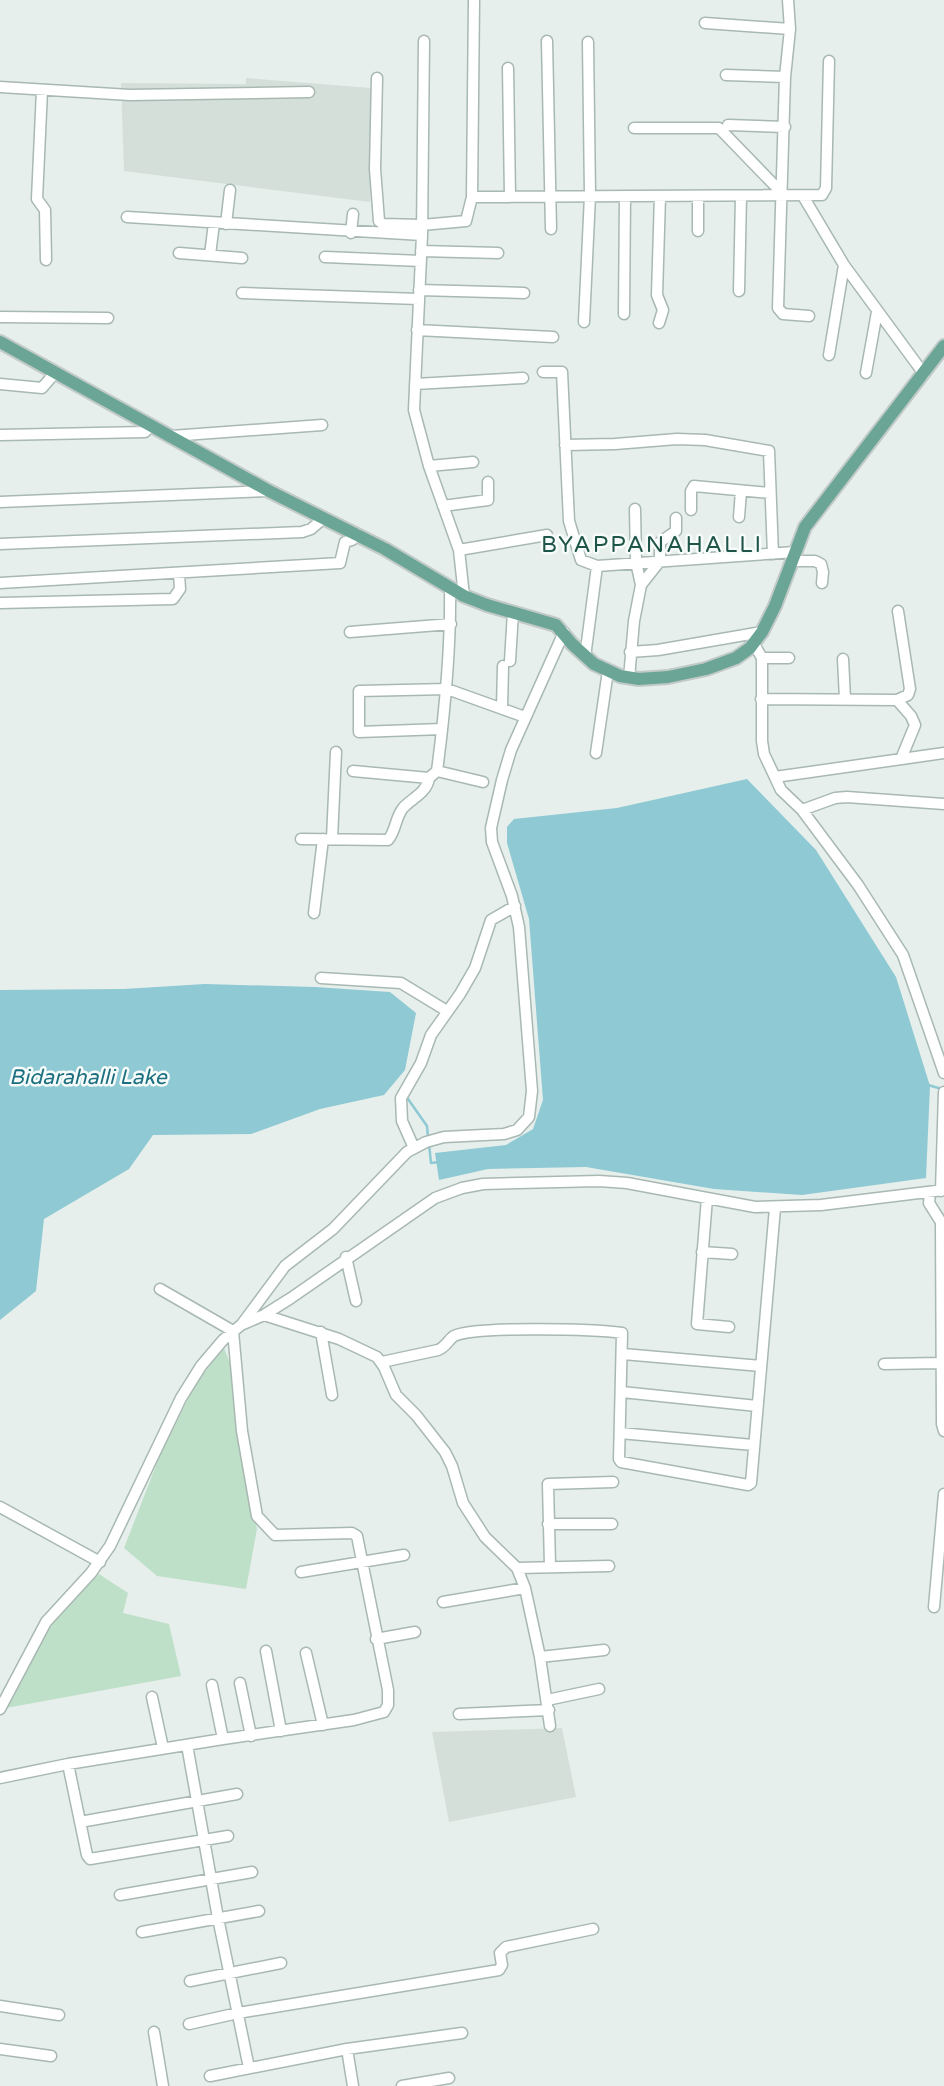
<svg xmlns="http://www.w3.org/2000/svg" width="944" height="2086" font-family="'Varela Round',sans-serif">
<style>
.built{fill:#d4dfda}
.green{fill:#bfe0c8}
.water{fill:#8ec9d4}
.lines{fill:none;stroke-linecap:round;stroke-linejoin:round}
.stream{stroke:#8ec9d4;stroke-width:2.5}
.minor-casing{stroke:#a8b8b2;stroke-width:13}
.major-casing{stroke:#c2cac8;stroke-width:16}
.minor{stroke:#fff;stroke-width:10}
.major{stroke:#6aa596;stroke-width:12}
.labels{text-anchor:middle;stroke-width:5;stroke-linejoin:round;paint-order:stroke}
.water-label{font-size:21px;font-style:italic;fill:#1c6f80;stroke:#f7fbf9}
.quarter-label{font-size:23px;letter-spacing:2px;fill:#1f5548;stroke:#f7fbf9}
</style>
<rect width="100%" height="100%" fill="#e6efeb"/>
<path class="built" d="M246,78L371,88L370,202L124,171L121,83L246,84Z
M562,1728L576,1797L449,1822L432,1732Z"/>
<path class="green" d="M224,1348L230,1363L244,1468L257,1529L246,1589L157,1576L124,1548L160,1455L196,1383Z
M99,1574L128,1593L123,1613L169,1624L181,1676L6,1708L34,1651L64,1608Z"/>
<path class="water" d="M747,779L816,850L896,977L930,1086L926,1178L802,1195L714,1189L586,1167L488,1169L439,1180L435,1153L506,1145L533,1129L543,1100L529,919L507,843V827L514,819L617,808Z
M205,984L315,987L390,992L416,1013L405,1070L384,1095L320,1109L251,1134L153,1135L129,1169L44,1219L36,1291L0,1320V990L124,989Z"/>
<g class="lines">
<path class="stream" d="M928,1085L942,1089
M408,1099L427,1126L428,1137
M429,1144L431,1163L439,1162"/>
<g class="minor-casing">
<path id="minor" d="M788,0L790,29L785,77L778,308L783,314L809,316
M705,23L790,29
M424,41L422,235L414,410L429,466L459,550L464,596
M547,41L551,229
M508,68L510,197
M726,75L785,77
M377,78L375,169L379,221L383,224L422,225L466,221L472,197L474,0
M0,87L130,95L309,92
M42,90L37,199L45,210L46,260
M728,125L785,127
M634,128H719L781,192
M803,196L844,265L924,374
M472,197L822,195L826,188L829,61
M127,217L422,235
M226,224L230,190
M698,231V196
M351,233L353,214
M421,251L498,253
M179,253L242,258
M210,255L214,223
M325,257L421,261
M419,290L524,293
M739,291L741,196
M242,293L419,299
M624,314L625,196
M0,317L108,318
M584,322L590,196L588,42
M659,323L663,310L657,295L660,196
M417,330L553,337
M829,355L844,265
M543,372H562L569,521L581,560L597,566L795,552
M866,373L877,312
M0,384L42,388L55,373
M415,384L523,378
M0,435L145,432L151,425
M171,436L322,425
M565,445L615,444L677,439L705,440L769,451L773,554
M429,466L473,462
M0,502L268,491
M443,506L488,500V482
M691,510V491L694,486L770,493
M739,517L741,491
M0,544L302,532L311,529L324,518
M459,550L547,535
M792,561H815L821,564L823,572L822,583
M0,583L340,563L345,542L352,540L357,534
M641,585L660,561V542L676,531V518
M0,603L173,599L180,589L179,574
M350,632L451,624
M754,644L762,658V741L764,754L781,790L802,810L858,885L903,955L944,1073
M630,652L658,650L762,632
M585,657L597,566
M762,658H789
M843,659L845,699
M510,661L513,612
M629,678L634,621L641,585L636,562L635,509
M761,699L897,700L911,716L915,725L901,759
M897,700L908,695L910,689L898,611
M502,708L503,666
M442,729L359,732V691L447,689L525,717
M596,753L608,671
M353,771L429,778L437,771C445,710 451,650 450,588
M437,771L483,782
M775,777L944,753
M802,810L835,798L847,797L944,804
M301,839L388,840C396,831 395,818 403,808C412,798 427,793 429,778
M332,839L336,752
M314,913L323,839
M321,978L401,983L447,1011
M414,1148L402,1121L401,1098L421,1063L431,1035L460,994L475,968L491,920L515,906
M941,1191L944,1092
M930,1193L929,1203L941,1222L942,1424L944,1431
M707,1198L697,1324L729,1327
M702,1252L732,1254
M346,1257L356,1301
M264,1315L339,1339L377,1357L384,1367L396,1395L416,1415L445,1452L452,1466L463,1503L485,1537L517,1568L525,1588L540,1657L550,1726
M242,1324L285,1266L333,1229L407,1152L426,1142L444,1137L504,1134L517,1130L529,1117L532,1091L519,927L512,896L492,842L491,828L502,780L511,750L564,632
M321,1332L332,1395
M623,1354L761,1366
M382,1362L438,1350C446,1347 448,1340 454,1336C475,1326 596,1329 622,1333L619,1459L621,1462L748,1485L751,1483L775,1208
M884,1364L941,1363
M622,1392L757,1406
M620,1433L753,1445
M0,1507L100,1562
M548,1524H612
M550,1566L548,1484L613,1482
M517,1568L609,1566
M301,1572L404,1555
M443,1602L525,1588
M934,1607L944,1494
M376,1639L415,1632
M266,1651L281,1731
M306,1653L323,1725
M540,1657L604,1650
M240,1683L251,1736
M212,1685L223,1739
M152,1697L163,1748
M547,1700L599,1689
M0,1709L46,1622L91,1573L110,1546L181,1398L201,1366L223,1340L241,1325L264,1315L291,1298L435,1198L462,1188L483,1184L599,1181L627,1183L755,1207L821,1205L944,1190
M459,1714L549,1710
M187,1745L218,1918L249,2068
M68,1764L87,1855L90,1859L228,1836
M0,1778L68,1764L223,1739L354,1720L384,1712L388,1705V1690L357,1536L352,1533L275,1535L257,1516L242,1431L233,1331L160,1289
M80,1822L237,1794
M120,1895L252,1872
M142,1932L259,1911
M190,1981L281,1963
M0,2006L59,2015
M189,2024L238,2013L499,1970L502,1965L500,1953L506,1947L593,1929
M154,2032L163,2086
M0,2049L51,2056
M347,2049L353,2086
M210,2076L347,2049L462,2033
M402,2086L449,2078"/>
</g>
<g class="major-casing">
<path id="major" d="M0,342L269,491L385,549L464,596L487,605L556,625L572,644L594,664L620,676L639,679L668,677L706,669L736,658L750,648L762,632L775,606L805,527L944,346"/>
</g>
<use href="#minor" class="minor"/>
<use href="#major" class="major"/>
</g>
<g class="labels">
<g class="water-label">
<text x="88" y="1084">Bidarahalli Lake</text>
</g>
<g class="quarter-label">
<text x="652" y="552">BYAPPANAHALLI</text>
</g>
</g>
</svg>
